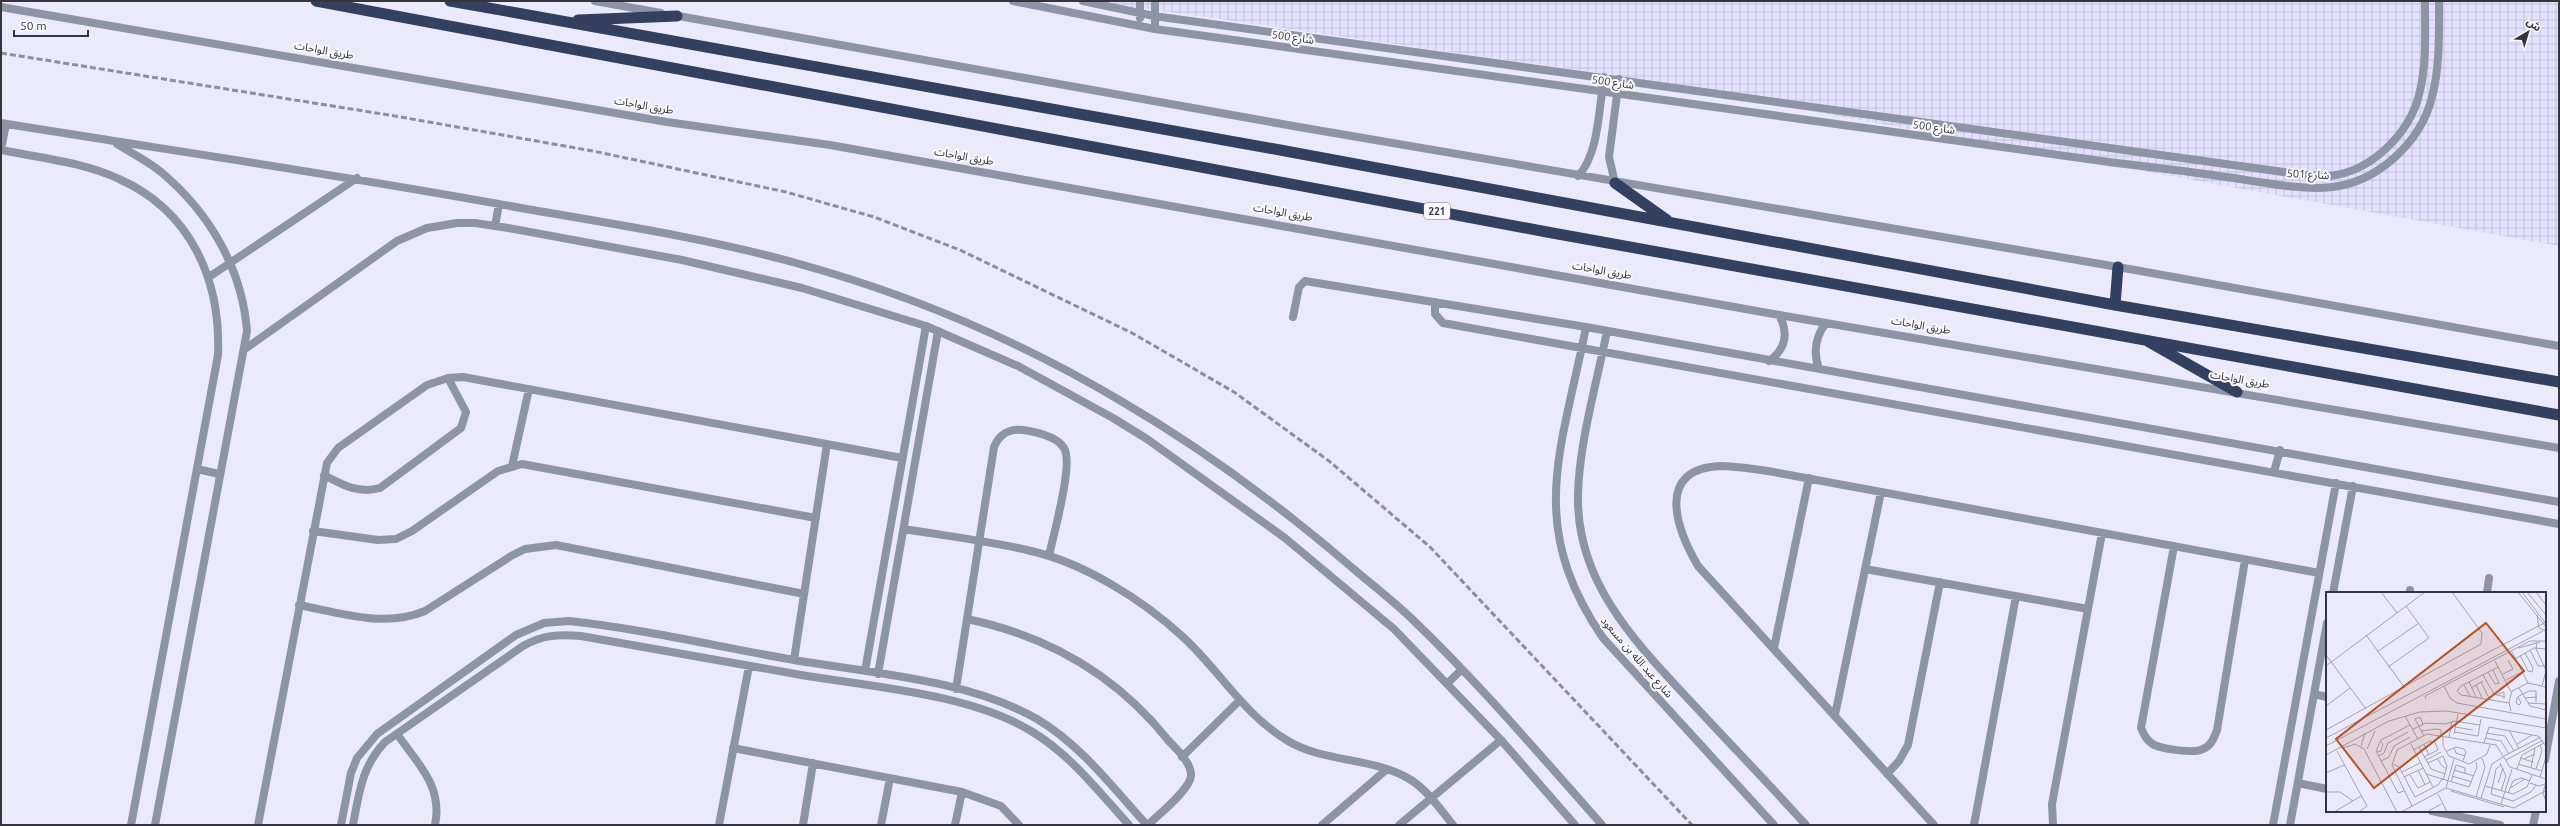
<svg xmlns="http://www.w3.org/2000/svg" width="2560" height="826" font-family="Ubuntu,'Noto Sans Arabic',sans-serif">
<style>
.industrial{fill:url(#industrial-grid)}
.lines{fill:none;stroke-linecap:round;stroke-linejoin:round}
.minor{stroke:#8c94a6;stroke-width:8}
.tertiary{stroke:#8c94a6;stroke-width:8}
.trunk{stroke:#334060;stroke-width:11}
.rail{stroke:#8e8d9a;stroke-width:3;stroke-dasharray:6 3;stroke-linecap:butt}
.labels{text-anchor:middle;stroke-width:4;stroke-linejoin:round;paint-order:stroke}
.shield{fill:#f9f9fd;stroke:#707077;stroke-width:1}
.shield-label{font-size:10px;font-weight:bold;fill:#36353e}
.street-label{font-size:11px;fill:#36353e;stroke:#f9f9fd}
.inset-road{fill:none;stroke:#a3a2b0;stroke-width:1}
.view{fill:#b85224;fill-opacity:0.15;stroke:#b85224;stroke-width:2}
.inset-edge{fill:none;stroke:#36353e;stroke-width:2}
</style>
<defs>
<pattern id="industrial-grid" width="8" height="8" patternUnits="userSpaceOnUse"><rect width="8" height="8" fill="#e4e1fe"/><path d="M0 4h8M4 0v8" fill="none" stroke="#c4c2db"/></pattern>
</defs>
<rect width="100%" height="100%" fill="#ebeafc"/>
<path class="industrial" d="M1092,1H2559V246L1599,73Z"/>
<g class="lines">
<path class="minor" d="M595,1L661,13
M1013,1L1155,29L2109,162C2148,167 2187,171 2226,177C2256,181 2302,191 2332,187C2378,182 2421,142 2432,97C2440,67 2439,33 2439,1
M1083,1L1154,16L2305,175C2313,175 2321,176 2329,176C2371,172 2409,134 2419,95C2427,65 2425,32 2425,1
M1155,1V29
M1,7L667,122L830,145L1779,315L2559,448
M673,15L1299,127L2118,267L2559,346
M1140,18V1
M1578,176C1599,155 1599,106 1604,77
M1615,183L1609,157L1619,79
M1435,302V314L1443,323L2559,524
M1293,317L1299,287L1305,281L1586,327L2559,502
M1586,327C1562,450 1525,524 1603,638L1774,825
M1607,331C1597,382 1579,443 1578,495C1576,584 1638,645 1694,705C1731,745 1769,784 1806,825
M1769,361C1786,349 1789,333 1779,315
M1819,369C1813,352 1815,337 1826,323
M512,466L529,389
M2274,472L2280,450
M324,475C343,485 358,494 380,488L461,428L466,412L448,378
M904,529C946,536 990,541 1031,551C1084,563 1143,600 1183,637C1221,672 1243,714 1288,741C1325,763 1374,757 1411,780C1428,791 1441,810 1453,825
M313,531L378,540L396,539L412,531L498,471L522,464L816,518
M2174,546L2141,728C2144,735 2147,741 2154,745C2164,749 2194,754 2203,749C2211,746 2214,738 2217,730L2245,560
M1865,569L2088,609
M2333,593L2353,486
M2410,593V590
M2487,593L2489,578
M299,605C340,613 385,628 425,611L511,556L525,549L556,545L804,594
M967,619C1048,636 1116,675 1168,740C1176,749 1191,762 1191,775C1191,789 1158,815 1148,825
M1774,648L1809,478
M794,660L827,444
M865,671L926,326
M878,674L938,331
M956,689L994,447C999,435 1009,428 1023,430C1036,432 1057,436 1064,448C1074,463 1053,536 1049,556
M2314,694L2327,697
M1835,715L1881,492
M397,734C418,764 443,786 435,825
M733,748L962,792L1001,806L1019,825
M1182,757L1239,701
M2545,760L2559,681
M1887,774L1899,761L1908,745L1940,582
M2298,783L2327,789
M2432,811L2500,825
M258,825L327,463L338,448L427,385L448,378L463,377L902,458
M341,825L351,773L357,758L377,734L516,635L544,623L569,621C644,629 719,647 794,660C872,673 969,680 1037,719C1081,745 1113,788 1147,825
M353,825C359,793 362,766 385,742L523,646C542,635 559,634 581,636C656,649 732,663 807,676C876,687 972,695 1031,731C1070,754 1099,792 1129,825
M719,825L749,666
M803,825L813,763
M881,825L890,778
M955,825L962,792
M1322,825L1386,770
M1399,825L1501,740
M1934,825L1698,566C1677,530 1654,469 1720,466C1736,466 1753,469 1768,471L2319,573
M1974,825L2016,596
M2053,825L2052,804L2102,533
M2273,825L2336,483
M2290,825L2327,623
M2533,825L2536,811"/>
<path class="tertiary" d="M1,123C174,151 348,176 521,208C613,224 706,238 796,263C909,294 1020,341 1121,401C1205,450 1283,508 1356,571C1375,587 1394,602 1411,618C1479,683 1540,755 1602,825
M117,144C131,153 148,161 161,172C209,212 242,268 247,331L155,825
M1,149L6,124
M1,150C40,158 83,162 119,179C191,211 221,280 218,355L131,825
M495,226L499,204
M209,277L357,178
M245,349L397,241L427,228L457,223H475L508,228L682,260L802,288L926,326L1018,366L1113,418L1147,439L1285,538L1394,629L1501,740L1575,825
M197,469L219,474
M1447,684L1461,670"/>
<path class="trunk" d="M316,1L1547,232L2559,415
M450,1L1280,150L2115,305L2559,382
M578,20L677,16
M1615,183L1667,220
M2115,305L2118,267
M2149,342L2237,392"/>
<path class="rail" d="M1,53L395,116L593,151L786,192L874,217L960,250L1132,333L1234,392L1329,461L1430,547L1692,825"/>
</g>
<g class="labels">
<rect class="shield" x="1424" y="203" width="26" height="16" rx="3"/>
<g class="shield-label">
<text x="1437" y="215">221</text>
</g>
<g class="street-label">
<text transform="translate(1293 37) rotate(8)" y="4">شارع 500</text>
<text transform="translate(324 50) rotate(10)" y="4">طريق الواحات</text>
<text transform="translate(1613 82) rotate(8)" y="4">شارع 500</text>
<text transform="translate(644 105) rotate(10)" y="4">طريق الواحات</text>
<text transform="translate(1934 127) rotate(8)" y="4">شارع 500</text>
<text transform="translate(964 156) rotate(10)" y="4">طريق الواحات</text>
<text transform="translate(2308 174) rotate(3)" y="4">شارع 501</text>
<text transform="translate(1283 212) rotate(10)" y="4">طريق الواحات</text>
<text transform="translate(1602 270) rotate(10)" y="4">طريق الواحات</text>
<text transform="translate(1921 325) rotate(10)" y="4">طريق الواحات</text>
<text transform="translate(2240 379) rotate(10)" y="4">طريق الواحات</text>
<text transform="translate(1637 657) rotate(49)" y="4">شارع عبد الله بن مسعود</text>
</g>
</g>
<g transform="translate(2326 592)">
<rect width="220" height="220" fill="#ebeafc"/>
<path class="inset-road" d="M55,0L71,21M192,0L220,35M196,0L220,32M201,0L220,23M210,0L220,13M211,23L213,36L220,39M40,43L79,96M211,50L210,57L220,78M193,56L214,50M204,58L212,74H218M51,60L93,31M186,60L202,91M0,63L40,117M194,63L202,79L206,80L207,76L199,61M189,67L208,56L220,57M169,69L185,100M0,74L99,0M62,75L103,46L80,14M172,75L135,94L131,99L135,103L183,111M162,80L169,92L173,91L167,78M177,82L187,77L182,68M157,83L168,102L179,105M180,88L196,80M143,90L150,105M155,90L164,108M138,93L144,104M150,93L156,106M118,94L124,106L131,111L220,127M216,94L220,79M145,96L157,89M193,96L204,114L220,118M170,103L178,100V107M192,105L195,111L193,113L190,111L191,107V106L193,104L203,99H210V110M199,106L211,105M100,107L99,104L204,49H220M202,111L220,112M0,114L24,96M185,119L183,110L186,99L202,91L220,95M79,124L92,147M97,132L94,125L89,127L98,144M129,135L147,138M87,137L100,131L120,132L128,129L154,133M0,138L155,52L156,41L126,0M183,138L193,157M95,139L111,137L115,138V143M128,140L152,144M160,141L179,144L188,159M128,142L132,122M152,144L155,127M117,145V154L123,164L143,172L161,162L164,153M123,145L126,129M0,146L220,30M159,146L175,149L183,162M158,151L163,135L212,144L220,154M85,152L107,195M98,152L103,163M191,152L206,143M0,154L217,39M35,154L39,141M93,155L105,177L119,182M17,156L29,152L38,157L71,220M128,156L130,161L139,164M41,157L49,139M87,158L104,149L109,150L112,158L98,165M11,159L41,214L33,220M121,159L130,155L138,157L140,160L137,169M51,160L55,159L57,152L54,149M0,163L63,129L94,120L121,119L220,136M53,164L58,161L62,151L82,140M178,164L215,145M111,166L116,174L121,177M194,166L207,170M198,167L209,162M100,168L115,160M180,168L217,148M55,169L63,165L68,154L84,145M102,171L117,164L121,174L117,188M174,171L180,184L175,199M67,172L73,175L89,205L112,193L116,187M192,172L216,179M175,173L170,177L165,202L187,209L205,200L210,193M205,175L209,156M191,177L196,163L218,151M210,177L216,159L214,153M92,178L99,193M128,178L148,184M76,180L94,171M0,181L18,173M100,182L143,195L151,175L150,170M84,183L92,196L104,190M126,184L146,190M78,185L97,176M214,185L220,165M125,190L130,173L139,176V182M220,190L217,201L220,209M172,191L177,176M204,191L213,194L219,192M159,194L187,202L201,195L206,183M120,196L128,167M184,196L199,187M78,199L72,201L50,159L55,148L84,133M125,199L178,215M0,200H14L27,209M182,201L187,189L195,186L204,189M112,202L121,220M150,205L159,175L156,166M155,206L166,172L177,165M175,212L186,177M86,214L66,173L71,158L101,142L170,153L184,175L220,187M8,220L35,204M75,220L120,196L188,216L219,199M101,220L115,212"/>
<path class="view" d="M160,31L198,79L48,196L10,147Z"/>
<rect width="220" height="220" class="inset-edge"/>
</g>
<rect width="2560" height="826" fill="none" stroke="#36353e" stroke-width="4"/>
<g transform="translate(2528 32) rotate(38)" stroke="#f9f9fd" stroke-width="3" paint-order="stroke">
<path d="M0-3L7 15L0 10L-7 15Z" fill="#36353e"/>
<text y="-6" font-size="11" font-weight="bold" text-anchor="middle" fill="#36353e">ش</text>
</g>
<path d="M14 30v6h74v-6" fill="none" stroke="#36353e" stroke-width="2"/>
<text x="20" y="30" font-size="12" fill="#36353e" stroke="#f9f9fd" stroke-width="3" paint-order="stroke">50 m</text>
</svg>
